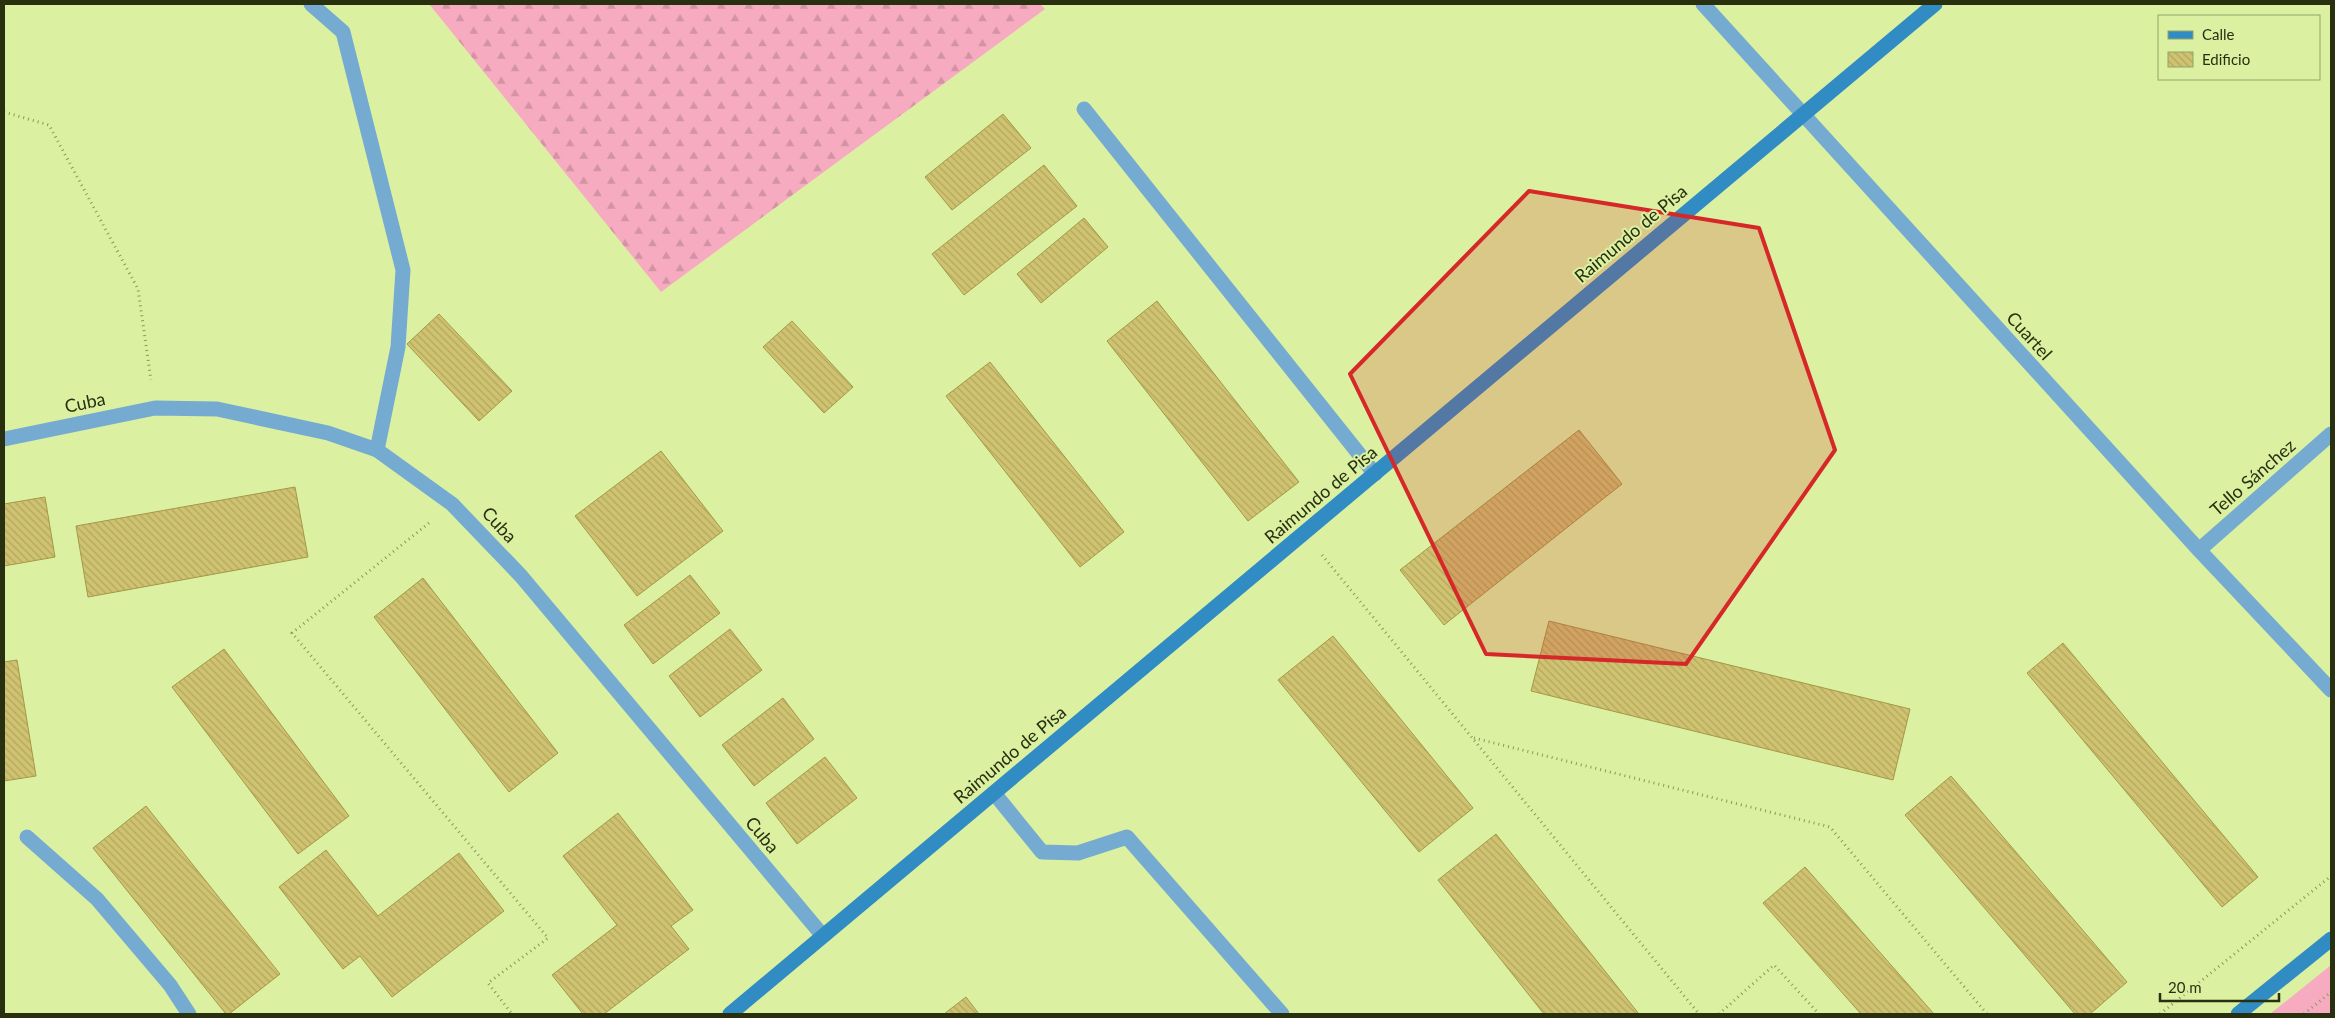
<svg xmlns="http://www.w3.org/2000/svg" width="2335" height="1018" font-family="Lato,sans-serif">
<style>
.forest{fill:url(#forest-firs)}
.park{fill:#f7abc1}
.building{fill:url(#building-back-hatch);stroke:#a49845}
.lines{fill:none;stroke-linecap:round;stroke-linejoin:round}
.path{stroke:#89995f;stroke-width:3;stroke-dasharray:1 4;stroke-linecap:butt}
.lane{stroke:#76abd1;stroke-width:15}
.street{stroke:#76abd1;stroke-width:15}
.secondary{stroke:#328cc4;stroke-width:15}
.marked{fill:#d62828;fill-opacity:0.2;stroke:#d62828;stroke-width:4;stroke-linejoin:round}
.labels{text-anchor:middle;stroke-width:4;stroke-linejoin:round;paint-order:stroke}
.street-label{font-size:18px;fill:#283010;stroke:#dbf1a1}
</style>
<defs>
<pattern id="forest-firs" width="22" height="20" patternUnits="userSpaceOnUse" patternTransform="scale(1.25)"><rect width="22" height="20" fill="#f7abc1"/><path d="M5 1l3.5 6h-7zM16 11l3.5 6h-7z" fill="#d493a5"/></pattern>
<pattern id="building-back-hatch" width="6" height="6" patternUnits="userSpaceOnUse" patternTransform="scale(1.25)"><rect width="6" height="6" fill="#cfc270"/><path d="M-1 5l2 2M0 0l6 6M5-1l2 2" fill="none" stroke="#b2a760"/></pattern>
</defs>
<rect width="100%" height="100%" fill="#dbf1a1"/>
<path class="forest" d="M429,4H1040L1045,9L661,292Z"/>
<path class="park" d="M2331,965V1014H2270Z"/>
<path class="building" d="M1003,114L1031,148L952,210L925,177Z
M1044,165L1077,206L964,295L932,254Z
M1084,218L1108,247L1041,303L1017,274Z
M1157,301L1299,482L1248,521L1107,341Z
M439,314L512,391L479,421L407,344Z
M792,321L853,387L824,413L763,347Z
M990,362L1124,532L1080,567L946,396Z
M1579,430L1622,484L1444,625L1400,570Z
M661,451L723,531L637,596L575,516Z
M295,487L308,557L88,597L76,526Z
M45,497L55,557L4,566V504Z
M690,575L720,613L653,664L624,625Z
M423,578L558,753L509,792L374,617Z
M1549,621L1910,709L1893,780L1531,691Z
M730,629L762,670L700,717L669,676Z
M1333,636L1473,808L1419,852L1278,680Z
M2063,643L2258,877L2222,907L2027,673Z
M224,649L349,816L298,854L172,687Z
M17,660L36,776L4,781V662Z
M783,698L814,739L754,786L722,745Z
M825,757L857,798L797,844L766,803Z
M1951,776L2127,982L2090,1014H2075L1905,815Z
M146,806L280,974L229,1014H226L93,848Z
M618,813L693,910L671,926L689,949L604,1014H583L552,975L617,925L563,856Z
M1496,834L1639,1014H1544L1438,880Z
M326,850L378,916L459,853L504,911L392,997L360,956L343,969L279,887Z
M1805,867L1934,1014H1861L1763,903Z
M966,997L979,1014H944Z"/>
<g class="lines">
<path class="path" d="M4,112L49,125L138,289L151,380
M429,523L292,633L548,938L488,983L512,1014
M1322,555L1699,1014
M1474,738L1830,827L1987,1014
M1719,1014L1774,965L1819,1014
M2160,1014L2331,876
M2304,1014L2331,992"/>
<path class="lane" d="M311,4L343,32L403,270L398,347L377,450
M994,793L1042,852L1078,853L1127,837L1282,1014"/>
<path class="street" d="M1703,4L2199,550L2331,690
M1084,109L1375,474
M4,439L155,408L217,409L328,433L377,450L452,504L521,576L823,936
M2199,550L2331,434
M27,837L97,899L170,985L189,1014"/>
<path class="secondary" d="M730,1014L1935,4
M2238,1014L2331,939"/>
</g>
<path class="marked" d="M1529,191L1759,228L1835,450L1686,664L1486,654L1350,374Z"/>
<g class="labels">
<g class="street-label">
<text transform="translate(1631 234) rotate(-40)" y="6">Raimundo de Pisa</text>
<text transform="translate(2029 336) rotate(48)" y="6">Cuartel</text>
<text transform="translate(85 403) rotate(-12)" y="6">Cuba</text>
<text transform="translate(2253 478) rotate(-41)" y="6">Tello Sánchez</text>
<text transform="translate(1321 495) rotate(-40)" y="6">Raimundo de Pisa</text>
<text transform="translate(499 525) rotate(47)" y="6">Cuba</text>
<text transform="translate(1010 755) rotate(-40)" y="6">Raimundo de Pisa</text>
<text transform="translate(762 835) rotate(50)" y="6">Cuba</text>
</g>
</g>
<rect width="2335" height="1018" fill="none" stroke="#283010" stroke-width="10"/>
<rect x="2158" y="15" width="162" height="65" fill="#dbf1a1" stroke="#93a467"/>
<rect x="2168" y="31" width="25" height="8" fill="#328cc4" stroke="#93a467"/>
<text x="2202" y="40" font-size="15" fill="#283010">Calle</text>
<rect x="2168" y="52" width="25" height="15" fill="url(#building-back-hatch)" stroke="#93a467"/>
<text x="2202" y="65" font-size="15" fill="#283010">Edificio</text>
<path d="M2160 993v8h119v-8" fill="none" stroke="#283010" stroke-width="2.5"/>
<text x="2168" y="993" font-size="15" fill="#283010" stroke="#dbf1a1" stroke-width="4" paint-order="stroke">20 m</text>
</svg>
